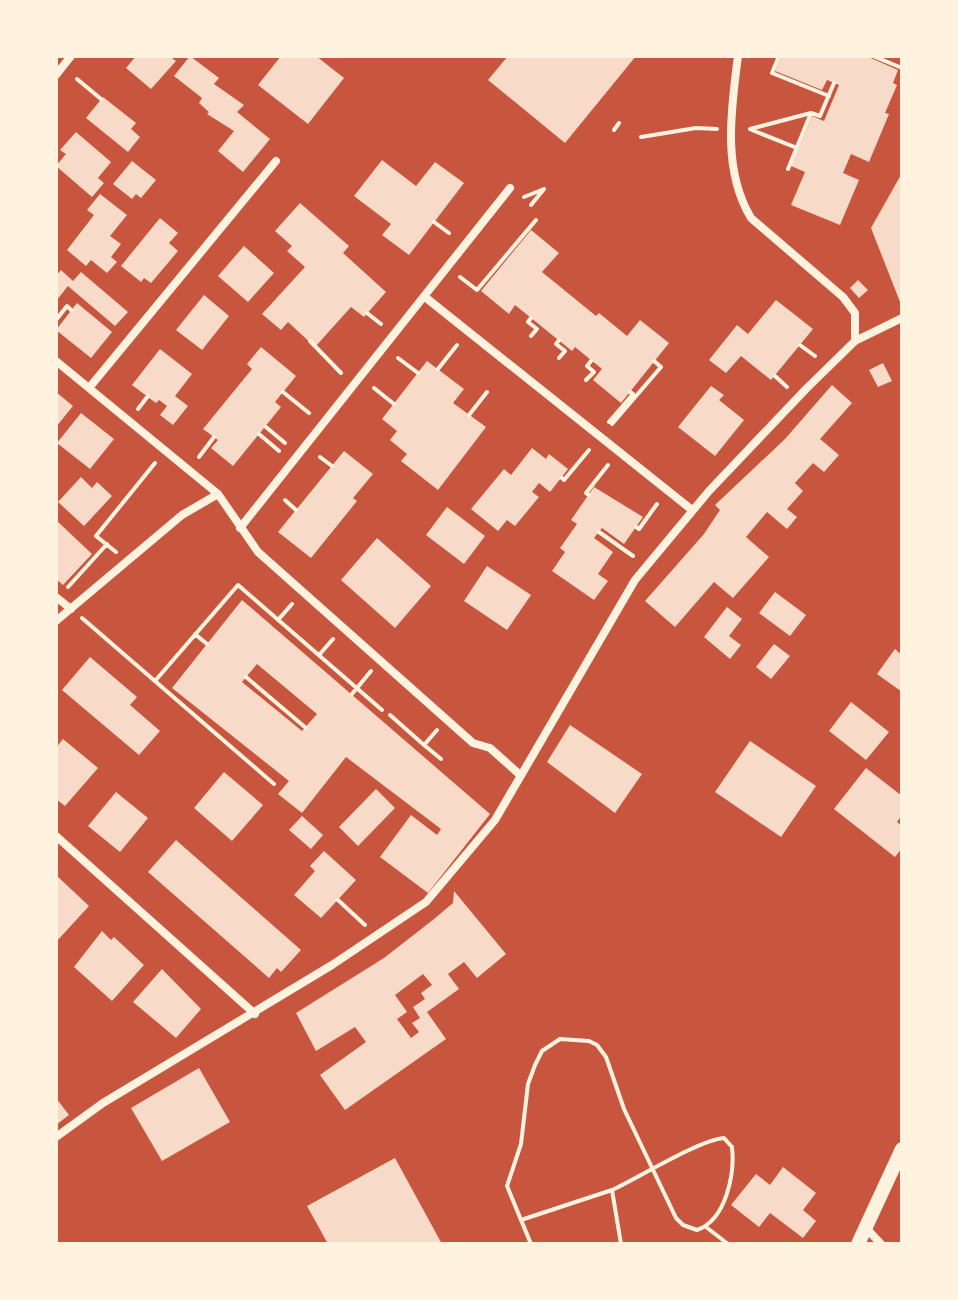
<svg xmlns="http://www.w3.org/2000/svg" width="958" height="1300" font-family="Barlow,sans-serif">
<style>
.building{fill:#f7dbc8;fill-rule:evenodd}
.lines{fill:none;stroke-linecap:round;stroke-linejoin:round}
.path{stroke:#fff3e0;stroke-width:4}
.minor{stroke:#fff3e0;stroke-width:8}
.tertiary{stroke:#fff3e0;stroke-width:14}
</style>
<rect width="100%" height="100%" fill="#c8553d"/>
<path class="building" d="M136,56H169L176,61L151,89L126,68Z
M190,56L219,78L214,84L244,105L237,112L270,139L243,172L218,151L234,131L207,114L209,112L199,103L202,98L174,76Z
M281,56H316L344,78L308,124L258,85Z
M508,56H636L565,143L488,80Z
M781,56H866L898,70L893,83L897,85L885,113L889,114L869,162L851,154L843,173L859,180L840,225L791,205L805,172L791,166L812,116L824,121L839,85L827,80L822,90L775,71Z
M103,97L136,123L131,129L140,137L128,152L86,118Z
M76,132L111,162L98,178L104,183L92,197L56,166L66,154L60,150Z
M382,160L416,186L435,162L464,183L409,255L382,235L391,224L354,196Z
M132,161L156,180L141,198L136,194L132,199L113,184Z
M902,173V307L871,228Z
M100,194L127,215L110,236L121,244L111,257L117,262L107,273L91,260L86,266L67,250L94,215L87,210Z
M300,203L349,246L343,253L386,292L364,317L351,307L315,347L288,322L281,330L262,314L305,267L287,251L292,246L275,231Z
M160,218L178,233L169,243L178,251L151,283L144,278L141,282L121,266Z
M531,230L559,253L542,272L596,316L599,313L627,336L640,320L669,343L621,403L593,380L602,369L575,347L572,351L515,305L509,314L481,291Z
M244,246L274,273L248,302L218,276Z
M61,270L73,281L81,272L128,312L115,326L68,286L56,301V276Z
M858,280L868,290L859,298L850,288Z
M204,295L229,316L202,350L176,330Z
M776,300L813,329L771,380L741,356L726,373L709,360L737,325L748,334Z
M77,303L112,332L91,358L56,330Z
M261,347L296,376L275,402L281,407L233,466L211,448L218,440L203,429L252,369L247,364Z
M160,349L192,374L175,396L188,406L173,425L160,415L167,406L159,400L156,403L132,385Z
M427,361L464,389L453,403L486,427L438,490L401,461L407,454L390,440L397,431L382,419Z
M883,363L892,381L878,387L869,370Z
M832,385L852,403L820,439L839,455L824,472L813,463L795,483L803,491L787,509L797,517L787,529L767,512L746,537L769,557L733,598L714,582L675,627L645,601L704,534L720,510L715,505L785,439Z
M711,386L724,395L719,400L744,420L715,456L678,427Z
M56,392L73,406L56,427Z
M81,413L114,439L90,469L57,443Z
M532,448L546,459L549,454L568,469L550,492L539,483L532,492L539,497L515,526L507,520L498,531L471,509L504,469L511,475Z
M344,451L373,474L353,498L357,501L311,558L278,532Z
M81,477L92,488L97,482L112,496L84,526L58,502Z
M594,487L643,517L624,544L602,528L594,538L613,552L598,574L608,581L594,600L552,571L565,552L560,548L577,524L571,520Z
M447,507L485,536L464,564L426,535Z
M56,520L92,554L63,585L56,579Z
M377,538L431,586L395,628L341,580Z
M487,566L531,595L507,630L464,601Z
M775,592L806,615L790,636L759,613Z
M242,600L490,814L428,893L380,857L411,815L437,835L441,829L346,757L302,813L278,794L289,781L172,688ZM257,664L317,714L302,731L242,682Z
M727,607L742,619L729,636L741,645L730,659L704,637Z
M774,644L790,656L771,679L756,667Z
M895,649L902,655V692L877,674Z
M90,657L137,697L130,705L160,731L139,755L62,690Z
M851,702L889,732L866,760L829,731Z
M570,725L642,774L615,813L547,762Z
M63,739L98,768L65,806L56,799V748Z
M750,741L816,786L781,837L715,792Z
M866,768L902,796V815L897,822L902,826V848L895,857L834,809Z
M224,772L263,805L232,841L194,808Z
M376,789L395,808L358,846L339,827Z
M116,792L148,818L120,852L88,826Z
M302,816L323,835L311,849L289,830Z
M176,840L301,950L281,972L277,968L269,978L148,872Z
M324,851L356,880L321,918L294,895L315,871L310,866Z
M56,875L89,906L56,942Z
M454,891L506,954L477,978L464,962L448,974L459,989L427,1012L446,1039L345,1110L320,1075L366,1042L355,1027L316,1051L296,1013L384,958L434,919L453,903ZM423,974L432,985L421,993L425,999L413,1007L420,1018L412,1023L419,1032L411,1038L397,1019L407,1012L395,995Z
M102,931L111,940L114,937L144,965L112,1001L74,967Z
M162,969L201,1009L176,1038L133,1002Z
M199,1068L230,1122L162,1161L131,1108Z
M56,1098L69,1115L56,1125Z
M395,1158L442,1244H328L307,1206Z
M783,1167L816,1193L803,1210L816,1221L803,1238L770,1213L759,1227L731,1205L756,1174L770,1185Z"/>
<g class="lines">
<path class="path" d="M779,56L772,73L829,96
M873,56L902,68
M77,79L101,99
M750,129L811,113
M614,130L619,123
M752,130L797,148
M641,137L696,128L717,129
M788,169L811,113L820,116L834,83
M524,197L544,189
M531,205L544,189
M434,222L449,233
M460,277L477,290L536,220
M367,313L381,324
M56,320L67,306L71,310
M531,336L537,329L528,322L531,318
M310,341L341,373
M800,345L815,356
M398,358L418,373
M559,358L565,351L556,344L559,340
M438,369L457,345
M775,376L787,387
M586,380L594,372L587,366L591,361
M374,388L394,404
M283,392L309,413
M138,409L148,396
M469,415L487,392
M609,422L633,394L630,392
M612,424L661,367L654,361
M266,427L285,443
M259,434L279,451
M199,457L214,437
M320,457L332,466
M562,478L564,480L589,450
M589,495L586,493L608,465
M285,500L296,510
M636,527L639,529L657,504
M599,532L633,556
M116,552L96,536L155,463
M68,587L107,544
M82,618L274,784
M278,620L292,604
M195,634L207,644
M319,655L333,639
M246,677L306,728
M155,681L238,585L382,710
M352,694L371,671
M390,715L424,745
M437,730L424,745L441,759
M338,900L365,925
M524,1219L612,1190
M706,1227L728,1244
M531,1244L507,1186L521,1144L528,1084L535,1065L542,1051L560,1039L589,1041L597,1045L606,1057L624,1109L676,1218L683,1225L697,1230C726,1220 735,1174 732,1147L724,1138C699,1140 638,1178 612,1190L621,1244"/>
<path class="minor" d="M738,56C731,110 722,170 751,218L843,297L855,313V341
M56,75L71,56
M425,297L692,510
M56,361L218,494L258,552L473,743L490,748L519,774
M89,388L276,161
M240,528L510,188
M56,597L71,609
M56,621L182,515L218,494
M56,836L255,1014
M56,1137L103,1103L332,965L426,902L495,820L635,580L709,491L806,389L855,341L902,318
M866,1228L881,1244"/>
<path class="tertiary" d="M858,1244L902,1149"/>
</g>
<rect width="958" height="1300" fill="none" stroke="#fff3e0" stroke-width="116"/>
</svg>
